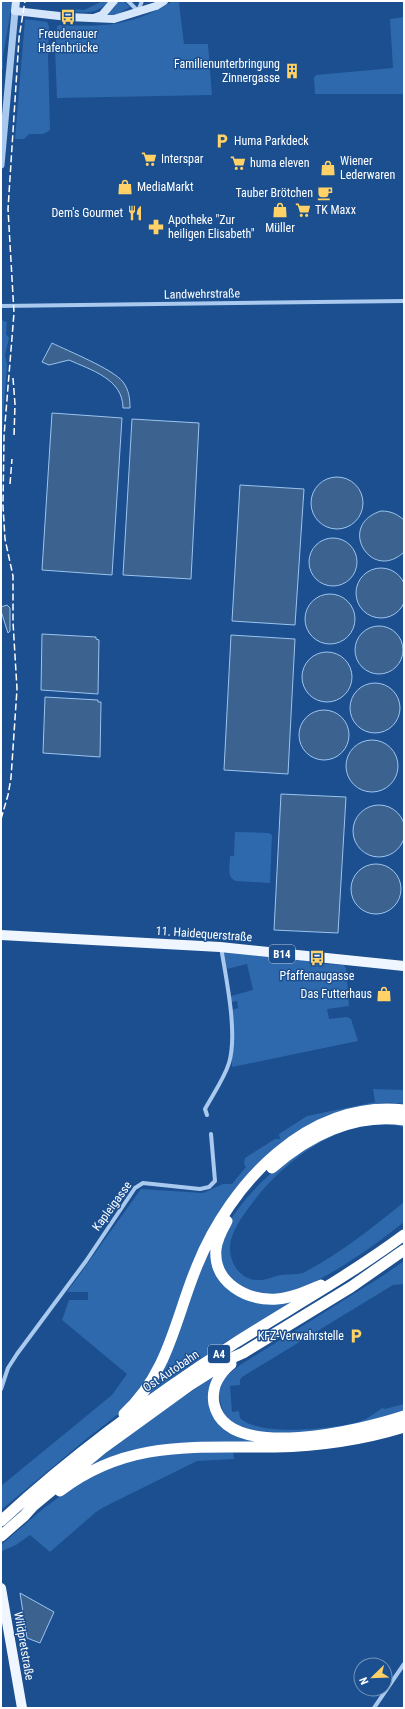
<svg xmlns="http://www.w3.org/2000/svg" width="405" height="1709" font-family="'Roboto Condensed',sans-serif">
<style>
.green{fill:#2e69ad}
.water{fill:#3c6290;stroke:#9cc4f0}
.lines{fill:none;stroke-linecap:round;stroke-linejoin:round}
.minor{stroke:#a9c9ee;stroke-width:4}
.tertiary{stroke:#a9c9ee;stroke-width:7}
.secondary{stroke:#d6e6fa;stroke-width:8}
.primary{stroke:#f0f6ff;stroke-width:10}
.motorway{stroke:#fff;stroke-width:11}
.rail{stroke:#fff;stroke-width:1.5;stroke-dasharray:7 3;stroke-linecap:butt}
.labels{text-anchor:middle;stroke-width:3;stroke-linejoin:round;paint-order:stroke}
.shield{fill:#1b4f8f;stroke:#bbcadd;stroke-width:1}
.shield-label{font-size:11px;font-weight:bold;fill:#fff}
.poi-label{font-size:12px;fill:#fff;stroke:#1b4f8f;text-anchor:start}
.street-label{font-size:12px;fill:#fff;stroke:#1b4f8f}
</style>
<rect width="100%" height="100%" fill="#1b4f8f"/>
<path class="green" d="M1,1H9L12,4L3,56V69H1V73Z
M103,1H109C98,14 86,13 69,12L71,9L84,10Z
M118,1H123L130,7L118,14L103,17L114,8Z
M173,1H183L179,3L184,44H208L212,95L57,98L55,49L57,26L60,25C105,27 133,26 173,1Z
M404,17V94H315L314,78L316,75L393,68L390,19Z
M25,19L47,22L49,27L48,53L50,129L49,131L43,134H29L24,139H15Z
M1,320L7,322L6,334L9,338L5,355L7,365L1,447Z
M235,832L269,833L272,835L270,883L236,881C226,877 230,866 230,856H234Z
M225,951L310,961V963L344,965L346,968L349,1006L327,1009L329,1019L347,1017L351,1019L358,1041L232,1067V1010L238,1008L237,1001L231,1002V996L253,990L247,964L227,969L223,954Z
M373,1089L404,1090V1104C383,1100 362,1106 342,1112L234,1193L160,1361L121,1412L90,1436L1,1510V1486L112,1395L127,1374L62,1320L69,1300H88V1292H67L141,1189L203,1193L223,1184H232L246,1167L244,1164L245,1158L275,1139H280L279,1134L307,1116L375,1102Z
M389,1111L404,1114V1117C379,1114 357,1117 333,1126C291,1142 193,1220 218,1271C225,1286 237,1295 252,1299C263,1302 274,1303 285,1300C291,1299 297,1296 302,1296L219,1346L145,1397C147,1389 153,1383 157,1376C164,1365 168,1354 172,1343C185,1310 194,1275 209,1243C242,1177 310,1110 389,1111Z
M362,1122H404V1127C344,1113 283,1161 250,1206C242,1217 231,1232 230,1246C229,1264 242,1282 261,1280C267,1280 274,1276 281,1275C288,1274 299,1275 305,1272C341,1253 373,1227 404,1202V1222C374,1246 317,1288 279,1294C262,1297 242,1291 230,1278C191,1233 280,1162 314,1141C328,1133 346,1128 362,1122Z
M404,1261V1284L393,1285L242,1377L240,1380V1385L230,1386L232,1412L239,1411L240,1418C259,1437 336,1429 361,1421C369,1418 375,1413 382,1408L385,1409L404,1404V1413L348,1428L274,1435L233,1425L224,1414L219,1398V1392L224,1378L240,1365L384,1275Z
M214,1376L211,1392L226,1427L328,1440L193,1444L83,1471L145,1423Z
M233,1450L234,1459L197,1461L104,1507L96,1512L50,1552L30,1535L16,1545L2,1551L1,1545L44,1508L88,1476L144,1456Z"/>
<path class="water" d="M52,343C68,351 113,369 123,382C129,390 130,399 130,408H123C123,379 91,370 69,360L49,365L42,362Z
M52,413L122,418L112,575L42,570Z
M132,419L199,423L191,579L123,575Z
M311 503a26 26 0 1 1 52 0a26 26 0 1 1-52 0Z
M240,485L304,489L295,625L232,621Z
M381,511C391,511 397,514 404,520V552C371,583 336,525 381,511Z
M309 562a24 24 0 1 1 48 0a24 24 0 1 1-48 0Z
M356 593a25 25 0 1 1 50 0a25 25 0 1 1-50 0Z
M305 619a25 25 0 1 1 50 0a25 25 0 1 1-50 0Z
M7,605L10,608V631L8,633L1,611V607Z
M355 650a24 24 0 1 1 48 0a24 24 0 1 1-48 0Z
M42,634L96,637V639L99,640L98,694L41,690Z
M231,635L295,639L288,774L224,770Z
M302 677a25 25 0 1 1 50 0a25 25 0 1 1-50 0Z
M350 708a25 25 0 1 1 50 0a25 25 0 1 1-50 0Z
M45,697L98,700V702H101L100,757L43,753Z
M299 735a25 25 0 1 1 50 0a25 25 0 1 1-50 0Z
M346 766a26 26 0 1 1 52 0a26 26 0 1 1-52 0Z
M281,794L346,797L338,933L274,930Z
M353 831a26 26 0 1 1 52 0a26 26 0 1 1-52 0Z
M351 889a25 25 0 1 1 50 0a25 25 0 1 1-50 0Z
M20,1593L54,1612L40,1643L27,1638Z"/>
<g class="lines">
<path class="minor" d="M128,1L138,11L142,1
M1,306L404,301
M207,1115L205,1109C213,1094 224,1079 229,1063C238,1033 226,978 221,947
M1,1389L8,1368L17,1354L86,1261L135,1188L143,1183L200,1189L209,1187L215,1181L211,1134
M374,1708L404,1664"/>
<path class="tertiary" d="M1,165L15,11"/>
<path class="secondary" d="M16,1L15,11L68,17L114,19L156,6L164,1
M94,18L102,15L114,1"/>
<path class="primary" d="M1,935L220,947L404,966
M1,1588L22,1708"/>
<path class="motorway" d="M272,1168C308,1136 354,1113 404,1120
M227,1221C222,1230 217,1239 216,1249C213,1283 247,1301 277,1299C292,1298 307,1291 321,1285
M231,1364C219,1374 211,1388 214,1404C227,1464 365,1429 404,1416
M124,1414C169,1372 175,1319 197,1266C230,1184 308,1099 404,1110
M60,1491C128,1439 196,1448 275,1447C319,1446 362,1440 404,1427
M1,1521C73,1454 153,1396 235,1343C292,1307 350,1275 404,1235
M1,1536L24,1516L33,1506L103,1448L190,1385L234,1357L243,1353L351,1287L404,1250"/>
<path class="rail" d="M13,378L15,404L14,436
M10,484L12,459
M1,819L8,795L11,778L17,689L13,622V576L5,539L3,506L4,436L14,313L8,209L19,38L25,1"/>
</g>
<defs>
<g id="bus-bare" transform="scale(1.2)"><path d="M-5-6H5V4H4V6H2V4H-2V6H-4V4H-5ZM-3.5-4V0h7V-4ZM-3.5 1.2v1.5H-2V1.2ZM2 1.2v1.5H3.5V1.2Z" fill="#ffd166" stroke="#1b4f8f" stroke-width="2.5" paint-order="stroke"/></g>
<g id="building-bare" transform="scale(1.2)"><path d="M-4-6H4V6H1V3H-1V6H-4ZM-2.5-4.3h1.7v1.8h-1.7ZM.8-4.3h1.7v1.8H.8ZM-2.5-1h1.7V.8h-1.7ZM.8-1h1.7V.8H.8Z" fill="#ffd166" stroke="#1b4f8f" stroke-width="2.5" paint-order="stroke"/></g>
<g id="parking-bare" transform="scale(1.2)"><path d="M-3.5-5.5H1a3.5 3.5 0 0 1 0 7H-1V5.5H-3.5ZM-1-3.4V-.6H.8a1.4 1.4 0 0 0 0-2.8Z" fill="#ffd166" stroke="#1b4f8f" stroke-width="2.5" paint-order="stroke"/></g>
<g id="supermarket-bare" transform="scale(1.2)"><path d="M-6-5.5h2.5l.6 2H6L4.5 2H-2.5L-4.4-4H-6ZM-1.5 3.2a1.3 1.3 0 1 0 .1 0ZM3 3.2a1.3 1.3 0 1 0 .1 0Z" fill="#ffd166" stroke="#1b4f8f" stroke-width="2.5" paint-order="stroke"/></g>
<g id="shop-bare" transform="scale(1.2)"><path d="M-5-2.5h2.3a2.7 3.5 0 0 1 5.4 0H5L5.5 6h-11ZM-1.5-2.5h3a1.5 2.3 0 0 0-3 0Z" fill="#ffd166" stroke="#1b4f8f" stroke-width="2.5" paint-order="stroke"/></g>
<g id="cafe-bare" transform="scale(1.2)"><path d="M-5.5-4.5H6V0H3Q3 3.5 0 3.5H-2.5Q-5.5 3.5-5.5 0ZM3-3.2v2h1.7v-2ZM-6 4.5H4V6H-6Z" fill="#ffd166" stroke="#1b4f8f" stroke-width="2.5" paint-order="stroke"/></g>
<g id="restaurant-bare" transform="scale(1.2)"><path d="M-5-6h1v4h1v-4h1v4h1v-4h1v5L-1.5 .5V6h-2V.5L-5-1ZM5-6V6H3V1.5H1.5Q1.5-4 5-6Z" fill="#ffd166" stroke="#1b4f8f" stroke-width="2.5" paint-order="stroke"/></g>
<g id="pharmacy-bare" transform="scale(1.2)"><path d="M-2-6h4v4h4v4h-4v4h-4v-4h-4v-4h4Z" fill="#ffd166" stroke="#1b4f8f" stroke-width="2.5" paint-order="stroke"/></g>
</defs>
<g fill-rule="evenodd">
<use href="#bus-bare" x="68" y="17"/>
<use href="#building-bare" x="292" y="71"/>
<use href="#parking-bare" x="222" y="141"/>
<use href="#supermarket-bare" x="149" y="159"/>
<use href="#supermarket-bare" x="238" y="163"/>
<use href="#shop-bare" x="328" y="168"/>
<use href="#shop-bare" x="125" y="187"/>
<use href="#cafe-bare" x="325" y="193"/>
<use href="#shop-bare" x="280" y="210"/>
<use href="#supermarket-bare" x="303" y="210"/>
<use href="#restaurant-bare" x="135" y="213"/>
<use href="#pharmacy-bare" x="156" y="227"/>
<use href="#bus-bare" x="317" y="958"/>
<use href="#shop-bare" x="384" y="994"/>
<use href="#parking-bare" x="356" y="1336"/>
</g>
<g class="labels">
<g class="shield">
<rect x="269" y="945" width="26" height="18" rx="3"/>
<rect x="208" y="1345" width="22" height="18" rx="3"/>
</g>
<g class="shield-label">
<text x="282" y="958">B14</text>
<text x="219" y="1358">A4</text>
</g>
<g class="poi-label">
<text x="68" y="38" text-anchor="middle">Freudenauer<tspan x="68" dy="14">Hafenbrücke</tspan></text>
<text x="280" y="68" text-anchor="end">Familienunterbringung<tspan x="280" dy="14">Zinnergasse</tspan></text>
<text x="234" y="145">Huma Parkdeck</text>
<text x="161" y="163">Interspar</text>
<text x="340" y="165">Wiener<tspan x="340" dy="14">Lederwaren</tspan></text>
<text x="250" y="167">huma eleven</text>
<text x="137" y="191">MediaMarkt</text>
<text x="313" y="197" text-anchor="end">Tauber Brötchen</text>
<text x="315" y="214">TK Maxx</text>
<text x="123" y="217" text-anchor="end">Dem's Gourmet</text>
<text x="168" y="224">Apotheke "Zur<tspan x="168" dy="14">heiligen Elisabeth"</tspan></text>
<text x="280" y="232" text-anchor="middle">Müller</text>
<text x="317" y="980" text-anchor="middle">Pfaffenaugasse</text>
<text x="372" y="998" text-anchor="end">Das Futterhaus</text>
<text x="344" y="1340" text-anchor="end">KFZ-Verwahrstelle</text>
</g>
<g class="street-label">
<text transform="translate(202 294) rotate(-1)" y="4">Landwehrstraße</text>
<text transform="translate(204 934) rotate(4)" y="4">11. Haidequerstraße</text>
<text transform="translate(112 1206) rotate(-54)" y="4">Kapleigasse</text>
<text transform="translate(171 1371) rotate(-34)" y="4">Ost Autobahn</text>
<text transform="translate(24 1646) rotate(80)" y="4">Wildpretstraße</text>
</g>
</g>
<rect width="405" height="1709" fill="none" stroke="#ffffff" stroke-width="4"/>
<g transform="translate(373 1677) rotate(247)"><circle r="19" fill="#1b4f8f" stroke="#7695bc"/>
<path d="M0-3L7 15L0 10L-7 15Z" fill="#ffd166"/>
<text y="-6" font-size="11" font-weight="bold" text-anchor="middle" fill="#ffffff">N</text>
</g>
</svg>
